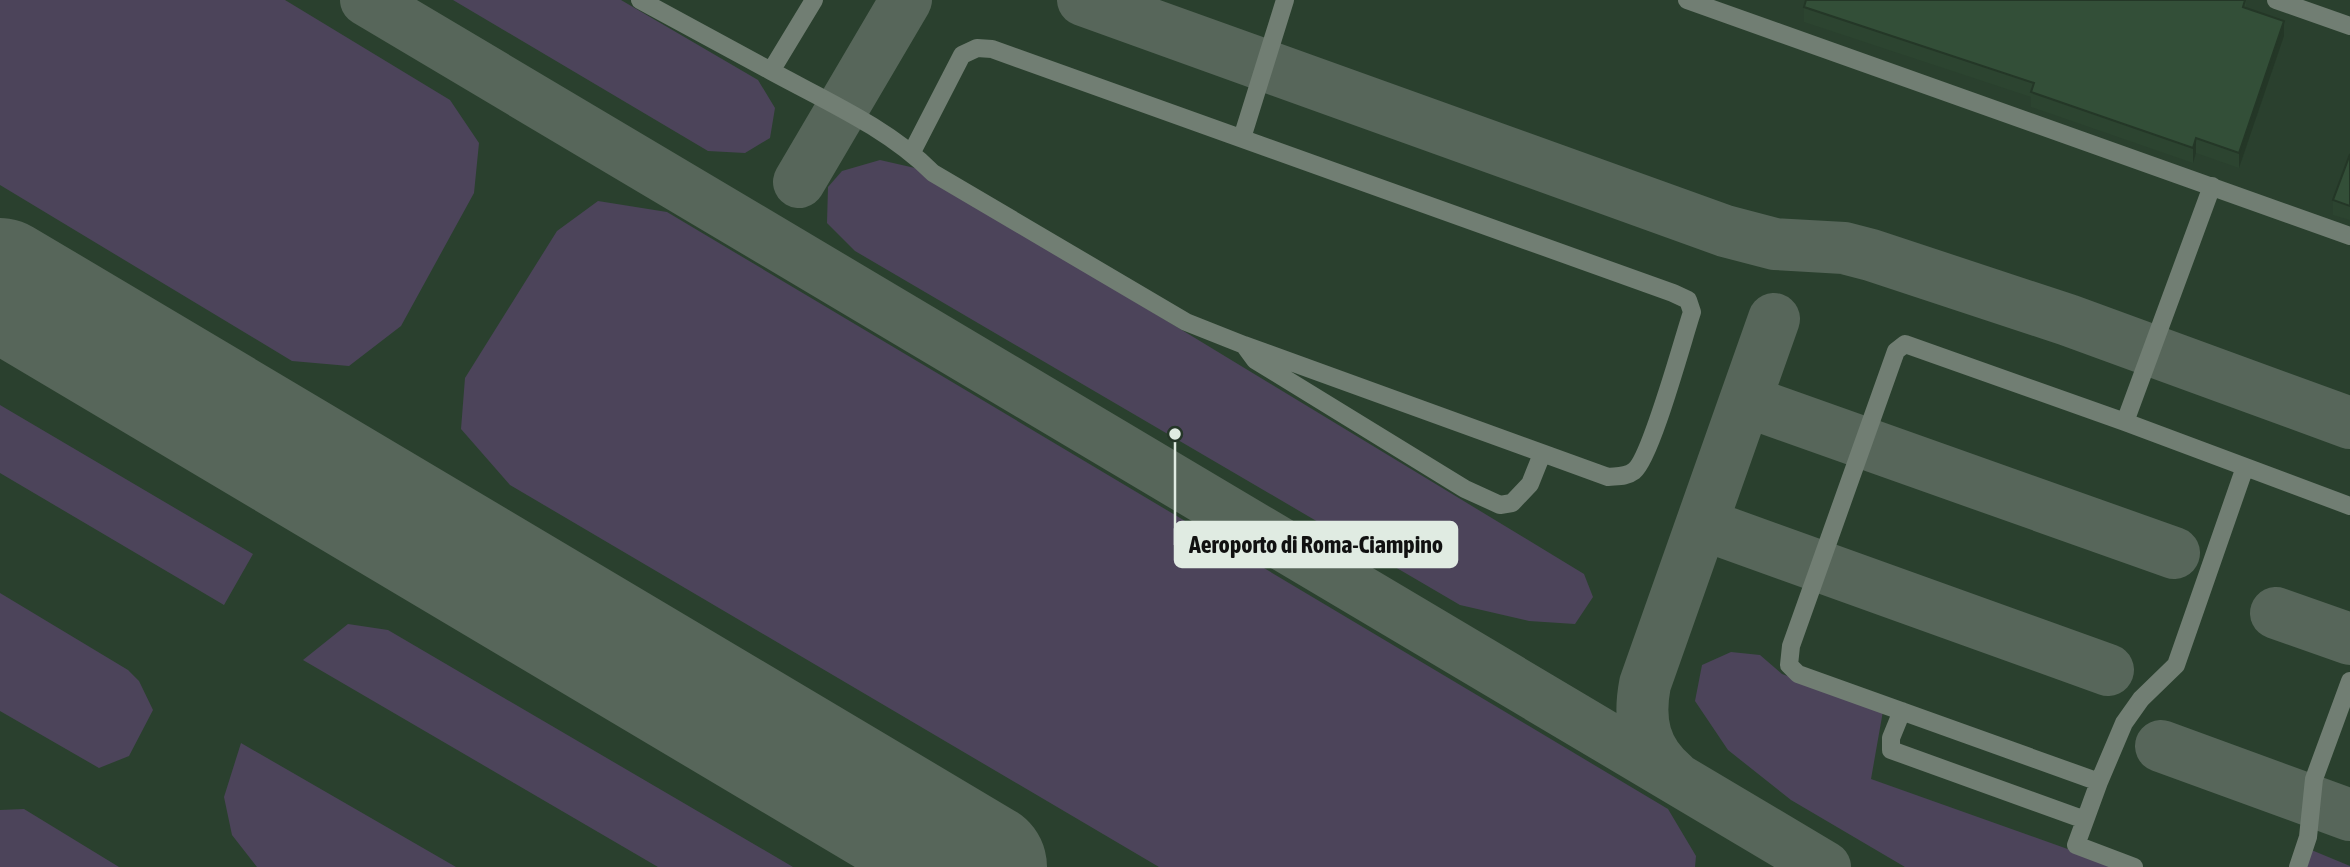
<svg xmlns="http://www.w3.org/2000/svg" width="2350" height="867" font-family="'Asap Condensed',sans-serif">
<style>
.built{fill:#2a402e}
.green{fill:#4c445a}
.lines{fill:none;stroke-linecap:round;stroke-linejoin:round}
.taxiway{stroke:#57665a;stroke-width:52}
.runway{stroke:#57665a;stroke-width:130}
.minor{stroke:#717e73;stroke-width:18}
.wall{fill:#2c4430}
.shaded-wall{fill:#243727}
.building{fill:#334f38;stroke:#243727;stroke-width:2}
.leader{fill:none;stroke:#e0ebe2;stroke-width:2.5}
.callout-dot{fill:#e0ebe2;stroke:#253628;stroke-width:2.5}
.callout{fill:#e0ebe2;stroke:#e0ebe2;stroke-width:2.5}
.callout-label{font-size:24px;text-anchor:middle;font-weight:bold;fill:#111}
</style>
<rect width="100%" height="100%" fill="#253628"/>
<path class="built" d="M0,0H2350V867H0Z"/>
<path class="green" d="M0,0H285L450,100L479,143L474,193L401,326L349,366L292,361L0,185Z
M453,0H621L758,80L775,108L770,138L745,153L708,151Z
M880,160L915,168L1584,574L1593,597L1575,624L1529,621L1460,605L855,251L827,223L828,187L842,171Z
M598,201L667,212L1668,809L1696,856L1695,867H1159L510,485L461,429L465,378L557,231Z
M0,405L253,554L224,605L0,473Z
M0,593L128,670L139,681L153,710L129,756L99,768L0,711Z
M348,624L388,630L793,867H658L303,660Z
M1731,652L1760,655L1782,674L1883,711L1871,779L2118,867H1905L1791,800L1728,750L1695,701L1702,665Z
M241,743L456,867H257L232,835L224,797Z
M24,809L119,867H0V810Z
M2309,849L2350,866V867H2302Z"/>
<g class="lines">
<path class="taxiway" d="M366,0L1825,867
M1083,0L1725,231L1775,244L1844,248L1871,255L2068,320L2350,423
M799,182L906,0
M1746,401L2174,553
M1702,524L2108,670
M2276,613L2350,639
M2161,746L2350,815
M1674,776C1644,751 1638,721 1645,684L1774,319"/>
<path class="runway" d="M0,283L982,867"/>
<path class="minor" d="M640,0L771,71L814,0
M1687,0L2350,236
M2276,0L2350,26
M771,71C826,101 888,128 933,173L1186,322L1244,345L1255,360L1465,489L1500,505L1512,503L1530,484L1542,454
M1242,138L1285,0
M912,152L962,55L977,48L992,49L1673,293L1688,300L1692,312C1683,339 1651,458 1634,471C1626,477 1618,476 1608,477L1244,345
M2125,422L2212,186
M1902,711L1891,738V750L2085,820
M2099,782L2124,723L2141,699L2176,665L2245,467
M2134,867L2076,845L2099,782L1798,674L1789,665L1791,646L1896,351L1905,344L2125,422L2350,506
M2298,867L2308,837L2314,779L2350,681"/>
</g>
<path class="wall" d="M2246,0V8L2284,36L2239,168L2196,153L2193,163L2031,107V97L1804,22V7Z
M2350,154V220L2333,215V200Z"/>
<path class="shaded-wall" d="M2284,21V36L2239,168V153Z
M2196,138V153L2193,163V148Z"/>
<path class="building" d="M1806,0H2245L2243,7L2284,21L2239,153L2196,138L2193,148L2031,92L2034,83L1804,7Z
M2350,154V206L2333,200Z"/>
<path class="leader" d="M1175 434L1175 545"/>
<circle class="callout-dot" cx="1175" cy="434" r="7"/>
<rect class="callout" x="1175" y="522" width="282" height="45" rx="7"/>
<g class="callout-label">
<text x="1316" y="553">Aeroporto di Roma-Ciampino</text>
</g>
</svg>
